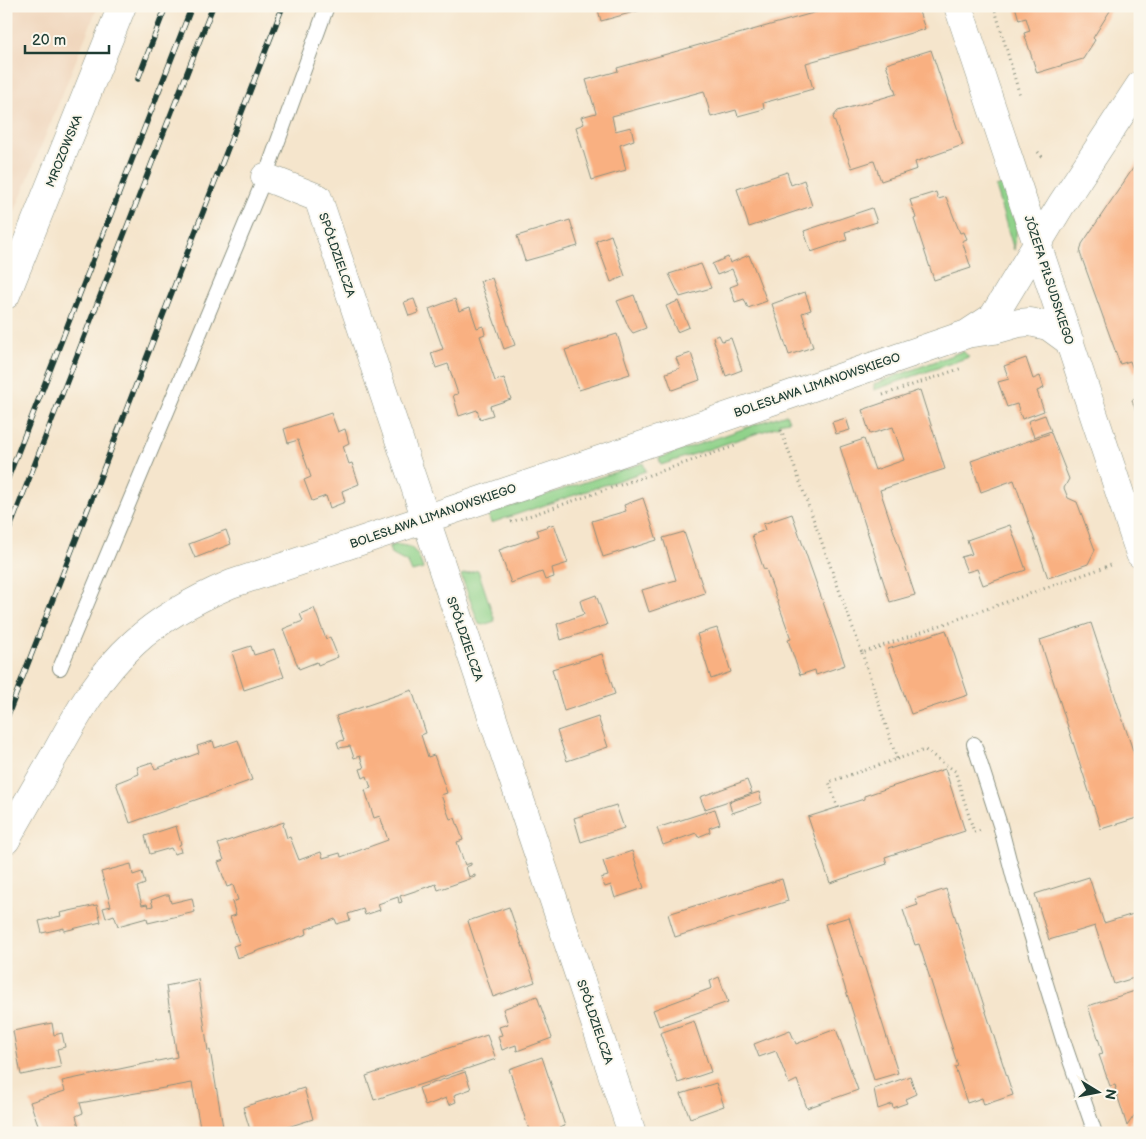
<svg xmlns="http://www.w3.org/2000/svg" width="1146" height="1139" font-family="'Balsamiq Sans',sans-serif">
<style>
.built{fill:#f0d6bc}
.green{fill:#90d28a;stroke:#58885f}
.building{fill:#f9b081}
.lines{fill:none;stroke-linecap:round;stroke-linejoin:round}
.service-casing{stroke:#8a9180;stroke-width:16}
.minor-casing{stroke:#8a9180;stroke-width:29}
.tertiary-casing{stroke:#8a9180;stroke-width:29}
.path{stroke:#8a9180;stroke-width:3;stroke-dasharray:1 4;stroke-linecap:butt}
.service{stroke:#fff;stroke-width:14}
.minor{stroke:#fff;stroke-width:28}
.tertiary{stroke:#fff;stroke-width:28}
.rail-casing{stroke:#1f3d34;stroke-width:5.5}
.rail{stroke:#fbf7ec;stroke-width:4;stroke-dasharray:11;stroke-linecap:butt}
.labels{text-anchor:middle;stroke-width:4;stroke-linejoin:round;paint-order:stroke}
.street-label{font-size:12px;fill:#1f3d34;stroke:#fbf7ec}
</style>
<rect width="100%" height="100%" fill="#fbf7ec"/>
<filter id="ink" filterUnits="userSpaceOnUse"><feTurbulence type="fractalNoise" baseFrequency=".02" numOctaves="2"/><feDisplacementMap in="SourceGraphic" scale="10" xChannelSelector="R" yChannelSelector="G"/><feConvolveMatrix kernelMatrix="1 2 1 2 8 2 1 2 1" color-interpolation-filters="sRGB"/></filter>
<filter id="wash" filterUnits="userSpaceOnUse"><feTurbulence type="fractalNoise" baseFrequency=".0096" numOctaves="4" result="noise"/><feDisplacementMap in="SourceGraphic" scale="20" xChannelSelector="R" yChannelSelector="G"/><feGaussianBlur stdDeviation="1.12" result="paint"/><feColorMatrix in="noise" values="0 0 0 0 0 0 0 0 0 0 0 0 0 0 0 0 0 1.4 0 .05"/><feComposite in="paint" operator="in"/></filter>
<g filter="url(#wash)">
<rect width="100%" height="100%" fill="#f5e5cc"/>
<path class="built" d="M6,6H98L6,233Z"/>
<path class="green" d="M1004,184L1017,228L1014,250L995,187Z
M963,351L969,357L874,390V384Z
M786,414L789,421L779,423V426L661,465L659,458Z
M643,463L646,471L491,523L488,514Z
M394,545C413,544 418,552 423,569L412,572L408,563L391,554L389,547Z
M478,570L495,621L483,625L479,624L461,575Z"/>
<g id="blocks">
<path class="building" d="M597,6H651L652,7L601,21Z
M838,6H917L925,29L806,63L813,89L763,103L764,109L738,116L736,110L711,117L704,91L612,116L615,131L631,127L634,140L620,145L626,170L592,180L576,127L584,124L581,117L596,113L586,80L618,71L617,68Z
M1015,6H1113L1093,38L1095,40L1083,59L1037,73L1024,33L1030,31L1026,18L1019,20Z
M931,50L963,145L915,162L917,169L881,181L874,161L852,168L833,117L838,111L896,94L886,64Z
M1138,161L1140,163V246L1134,255L1140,268V370L1134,372L1130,361L1120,364L1080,253L1082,244Z
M787,172L791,185L804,180L812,206L749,227L737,189Z
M936,192L938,199L946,197L960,233L964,232L967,239L962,241L971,268L934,280L914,219L916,218L910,200Z
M872,208L877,222L845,232L847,240L811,252L804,231Z
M570,220L578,246L525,261L517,236Z
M611,235L625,276L611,282L596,241Z
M749,255L767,301L748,308L744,299L735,302L730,287L738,284L732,269L717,275L712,264L728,257L730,263Z
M701,264L711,288L680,297L669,274Z
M492,278L515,345L504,349L480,281Z
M805,292L811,310L802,313L813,347L789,355L772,304Z
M634,295L646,328L633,333L629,328L617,301Z
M414,299L419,313L409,316L404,302Z
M455,299L459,311L470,307L477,328L483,326L485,334L480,336L495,381L504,378L511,399L490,406L493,415L480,419L477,410L459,416L453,395L458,394L448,364L436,368L431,353L443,349L429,309Z
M678,301L689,327L677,332L666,306Z
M617,334L630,374L579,390L565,350Z
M719,335L722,341L731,338L742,370L726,376L715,344L713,337Z
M691,353L700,380L672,390L666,373L680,368L676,358Z
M1026,358L1033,379L1040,376L1044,388L1037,391L1044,411L1022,419L1017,404L1007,407L998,382L1009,379L1004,366Z
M920,390L945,469L880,490L915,595L890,602L840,447L864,439L875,470L904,460L893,427L870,434L862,410Z
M1140,397V421H1139L1132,400Z
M331,413L338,432L345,429L349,443L343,446L349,464L352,463L359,484L342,491L345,502L330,508L326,496L312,501L304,480L311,477L298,440L288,443L284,429Z
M1045,415L1051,431L1034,437L1028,421Z
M846,418L850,430L836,434L832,422Z
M1051,433L1069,479L1064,488L1068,498L1077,502L1095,550L1088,564L1048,578L1014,480L981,492L971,461Z
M643,498L657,540L603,557L592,521L626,511L624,505Z
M792,514L845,665L816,675L815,670L800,675L788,640L791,639L766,569L764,570L752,535L765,530L763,524Z
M554,524L568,563L552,568L554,577L545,580L542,572L511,583L499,550L539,536L537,530Z
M1010,525L1026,570L983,585L977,569L967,572L961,557L972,554L967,540Z
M226,530L231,544L195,558L189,544Z
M684,532L705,593L649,612L642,590L676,580L663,538Z
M596,595L607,625L561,640L557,624L584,614L580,601Z
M314,608L326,639L330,637L338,657L318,665L317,662L299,669L283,629L303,621L300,614Z
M1091,623L1140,772V817L1101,829L1040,640Z
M717,628L731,672L711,679L697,634Z
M946,630L968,695L911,714L888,649Z
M251,646L254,655L274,649L284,677L244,690L232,652Z
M602,654L615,694L564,711L552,669Z
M412,690L426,733L421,735L428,757L434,755L447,793L441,795L450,819L455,818L463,840L457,842L465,865L471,863V865L466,867L469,877L475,875V877L438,890L436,884L400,896L402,902L399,903L398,897L378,904L380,910L365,915L363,909L348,914L350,920L337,924L335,919L306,929L307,934L237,958L233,946L239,944L230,917L236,915L232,902L238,900L233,885L227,887L218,862L224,860L218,844L284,822V824L283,825L287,838L290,837L299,860L321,852L323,858L340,853L341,857L388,840L380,816L374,818L365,790L371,788L367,776L363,778L360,769L364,768L360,756L354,758L350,746L339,748L337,742L344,740L336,716Z
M598,717L608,747L567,761L557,731Z
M238,740L252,780L130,823L116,783L139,774L137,767L152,762L155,769L199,753L197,746L213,741L215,748Z
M945,769L965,831L885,857L887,864L830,883L808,817L864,799V796Z
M747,780L752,793L705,809L700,797Z
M759,792L762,803L732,813L729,802Z
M616,805L624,828L581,842L574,818Z
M715,809L720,824L709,828L710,832L698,837L696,833L663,845L657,828Z
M176,826L181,844L179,845L181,852L174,854L171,848L150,854L145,836Z
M632,851L644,888L615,898L611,885L605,887L601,878L608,876L603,861Z
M131,864L133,875L142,872L145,884L137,887L142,905L147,904L148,907L153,906L151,900L165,895H169L171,903L192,898L195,912L148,923L147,918L118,926L114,915L106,918L103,908L111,906L101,872Z
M1089,877L1104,923L1140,912V1107L1127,1126L1115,1088H1116L1115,1085L1110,1086L1099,1055L1103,1054L1088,1006L1138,990L1134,978L1114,984L1095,926L1049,940L1035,894Z
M782,879L788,901L675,937L668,914Z
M946,889L1013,1095L984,1105L982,1098L967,1103L955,1067L958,1066L919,944L915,945L903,910L918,905L915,899Z
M97,905L101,922L64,931V928L42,933L39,921L61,916L60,913Z
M509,907L535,982L493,997L468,921Z
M849,917L898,1073L874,1080L825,924Z
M719,977L728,1002L659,1026L653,1010L712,988L710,981Z
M198,979L208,1051L210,1050L224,1133H201L192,1083L80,1103L83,1113L76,1116L80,1130L72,1133H41L30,1102L65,1091L62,1081L177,1057L166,986Z
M537,996L552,1038L517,1051L516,1045L502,1050L498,1036L502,1035L499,1027L508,1024L503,1009Z
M694,1021L711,1072L678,1083L660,1033Z
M52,1023L54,1035L62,1033L65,1047L57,1049L61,1067L21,1075L13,1031Z
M836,1029L858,1090L807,1108L797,1080L789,1084L776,1051L759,1057L754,1044L790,1030L796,1044Z
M487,1035L496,1059L374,1100L366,1076Z
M542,1057L565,1126L545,1133H530L509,1069Z
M465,1072L471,1089L454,1095L456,1102L449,1105L446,1098L425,1106L419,1088Z
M910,1076L916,1094L905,1099L907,1103L893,1108L892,1104L878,1109L874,1089Z
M716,1083L724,1106L690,1118L681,1094Z
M304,1088L313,1119L269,1133H251L243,1107Z"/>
</g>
</g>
<g filter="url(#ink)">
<use href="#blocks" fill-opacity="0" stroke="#8a9180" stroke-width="1"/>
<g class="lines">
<g class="service-casing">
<path id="service" d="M60,668L265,177L327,6
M974,744L1000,825L1014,879L1065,1046L1095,1133"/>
</g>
<g class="minor-casing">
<path id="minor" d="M958,6L1140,554
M265,177L318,198L632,1133
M973,333L994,330L1019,323L1030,322L1048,326L1070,342
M6,840C23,810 40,780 57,751C79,711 100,674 134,643C162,617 196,599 231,584C477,503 722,418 967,334L993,317L1061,205L1140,85"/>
</g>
<g class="tertiary-casing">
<path id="tertiary" d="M6,295L122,6"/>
</g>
<path class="path" d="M994,6L1020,96
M1038,152L1044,159
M883,395L962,368
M781,430L862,653L1111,565
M511,522L735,446
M897,759L925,750L955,771L974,832L981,830
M838,808L829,782L897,759L862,653"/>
<use href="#service" class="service"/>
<use href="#minor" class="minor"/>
<use href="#tertiary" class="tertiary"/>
<g class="rail-casing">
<path id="rail" d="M138,79L166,6
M6,483L192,6
M6,538L213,6
M6,720L283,6"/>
</g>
<use href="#rail" class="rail"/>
</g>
</g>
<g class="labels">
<g class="street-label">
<text transform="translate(64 151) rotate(-68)" y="4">MROZOWSKA</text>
<text transform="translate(337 255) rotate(71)" y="4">SPÓŁDZIELCZA</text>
<text transform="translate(1049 280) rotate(72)" y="4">JÓZEFA PIŁSUDSKIEGO</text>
<text transform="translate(817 385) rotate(-19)" y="4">BOLESŁAWA LIMANOWSKIEGO</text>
<text transform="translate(433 516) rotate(-19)" y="4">BOLESŁAWA LIMANOWSKIEGO</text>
<text transform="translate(465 639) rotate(71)" y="4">SPÓŁDZIELCZA</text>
<text transform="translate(595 1022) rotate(71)" y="4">SPÓŁDZIELCZA</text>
</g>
</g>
<rect width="1146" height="1139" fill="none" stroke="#fbf7ec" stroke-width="25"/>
<g transform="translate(1098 1092) rotate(100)" stroke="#fbf7ec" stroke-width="4" paint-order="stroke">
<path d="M0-4L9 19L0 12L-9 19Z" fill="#1f3d34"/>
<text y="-8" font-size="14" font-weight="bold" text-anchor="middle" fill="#1f3d34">N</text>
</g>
<path d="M25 45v8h84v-8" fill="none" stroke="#1f3d34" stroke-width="2.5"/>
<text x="32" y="45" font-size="15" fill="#1f3d34" stroke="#fbf7ec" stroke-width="4" paint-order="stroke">20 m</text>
</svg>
